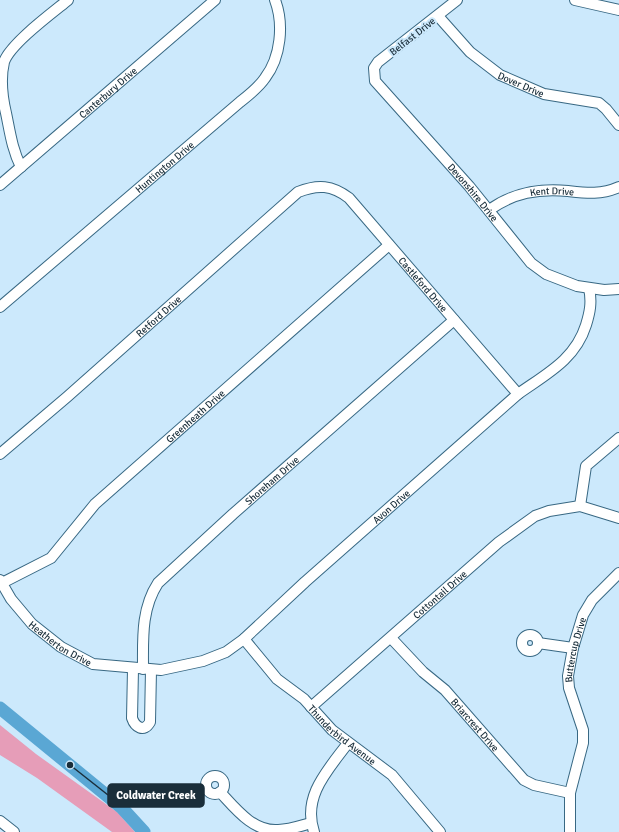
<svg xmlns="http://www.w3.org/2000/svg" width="619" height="832" font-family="Signika,sans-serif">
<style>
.green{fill:#e69db8}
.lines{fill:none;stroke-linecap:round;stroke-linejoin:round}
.river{stroke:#5aa7d4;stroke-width:13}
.minor-casing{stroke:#386883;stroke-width:12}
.minor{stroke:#fff;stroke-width:10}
.labels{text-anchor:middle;stroke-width:4;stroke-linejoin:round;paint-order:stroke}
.street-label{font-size:10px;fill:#1a2e3a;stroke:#cce9fc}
.leader{fill:none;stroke:#1a2e3a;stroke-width:1.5}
.callout-dot{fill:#1a2e3a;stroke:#cce9fc;stroke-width:1.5}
.callout{fill:#1a2e3a;stroke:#1a2e3a;stroke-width:1.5}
.callout-label{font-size:11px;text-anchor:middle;font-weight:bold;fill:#fff}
</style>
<rect width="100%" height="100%" fill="#cce9fc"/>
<path class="green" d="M0,725L36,754L117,812L135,832H112L37,778L0,755Z"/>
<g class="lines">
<path class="river" d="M0,708L122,808L144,832"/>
<g class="minor-casing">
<g id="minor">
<path id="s1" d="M457,0L378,62L374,68L375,81L469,186L531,263L546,274L577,286L604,290L619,289"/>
<path d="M575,0L619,10"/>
<path id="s2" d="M438,16L470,52L500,75L544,94L599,103L606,109L619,125"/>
<path d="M21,167C12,149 10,132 6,113C2,96 0,79 4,62C10,44 52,13 68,0"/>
<path id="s3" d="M0,185L215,0"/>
<path id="s4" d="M489,210C513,193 538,188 568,191C586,193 601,195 619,187"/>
<path id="s5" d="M0,307L240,102C249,95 259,87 265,78C281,57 284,24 275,0"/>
<path id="s6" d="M0,454L67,397L298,192C318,184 332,185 349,198L518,394"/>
<path d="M580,506L586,466L619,438"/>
<path id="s7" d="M0,580L11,599L32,624L61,647L93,664L161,670L203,661L226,652L244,639L305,582L518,394C546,374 575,360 586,325C590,312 592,302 589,288"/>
<path id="s8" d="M2,583L51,558L95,504L389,245"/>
<circle cx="530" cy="643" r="8"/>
<path id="s9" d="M391,638L423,672L445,690L524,780L534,785L570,793"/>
<path id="s10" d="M244,639L277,679L304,699L332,730L392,775L440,832"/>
<path d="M538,643L573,648"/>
<path d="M133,669L132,718C135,727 144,733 150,722L151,670"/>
<path id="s11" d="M143,669C143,639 141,609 158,583L233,514L454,320"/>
<path id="s12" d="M311,707L499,542L535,516L549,511L580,506L619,518"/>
<circle cx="215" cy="785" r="9"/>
<path d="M220,792C235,808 253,832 278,830C289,830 300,826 311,823"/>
<path d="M0,821L14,832"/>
<path d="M314,832C302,796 328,770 348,743"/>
<path id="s13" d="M570,832V793L583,743V730L569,688L568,676L573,648L583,615L592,600L619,573"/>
</g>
</g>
<use href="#minor" class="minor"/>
</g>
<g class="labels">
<g class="street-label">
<text transform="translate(412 36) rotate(-38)" y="4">Belfast Drive</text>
<text dy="4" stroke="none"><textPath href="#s2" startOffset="109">Dover Drive</textPath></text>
<text dy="4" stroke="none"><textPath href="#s3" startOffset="142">Canterbury Drive</textPath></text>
<text dy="4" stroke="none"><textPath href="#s5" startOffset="216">Huntington Drive</textPath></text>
<text dy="4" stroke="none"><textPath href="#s1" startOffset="269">Devonshire Drive</textPath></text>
<text dy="4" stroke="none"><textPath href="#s4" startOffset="67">Kent Drive</textPath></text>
<text dy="4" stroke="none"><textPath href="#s6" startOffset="565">Castleford Drive</textPath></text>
<text dy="4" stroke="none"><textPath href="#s6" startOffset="210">Retford Drive</textPath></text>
<text dy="4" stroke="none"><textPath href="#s8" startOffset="258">Greenheath Drive</textPath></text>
<text dy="4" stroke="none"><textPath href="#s11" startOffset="242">Shoreham Drive</textPath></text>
<text dy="4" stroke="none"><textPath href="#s7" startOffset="484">Avon Drive</textPath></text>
<text dy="4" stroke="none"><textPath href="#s12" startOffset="171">Cottontail Drive</textPath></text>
<text dy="4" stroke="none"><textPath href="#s7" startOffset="89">Heatherton Drive</textPath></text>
<text dy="4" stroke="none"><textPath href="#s13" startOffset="187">Buttercup Drive</textPath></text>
<text dy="4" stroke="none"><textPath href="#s9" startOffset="121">Briarcrest Drive</textPath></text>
<text dy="4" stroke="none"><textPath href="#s10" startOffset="138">Thunderbird Avenue</textPath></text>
</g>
</g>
<path class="leader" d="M70 765L108 795"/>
<circle class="callout-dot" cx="70" cy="765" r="4"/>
<rect class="callout" x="108" y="784" width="96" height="23" rx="4"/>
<g class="callout-label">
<text x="156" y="799">Coldwater Creek</text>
</g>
</svg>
